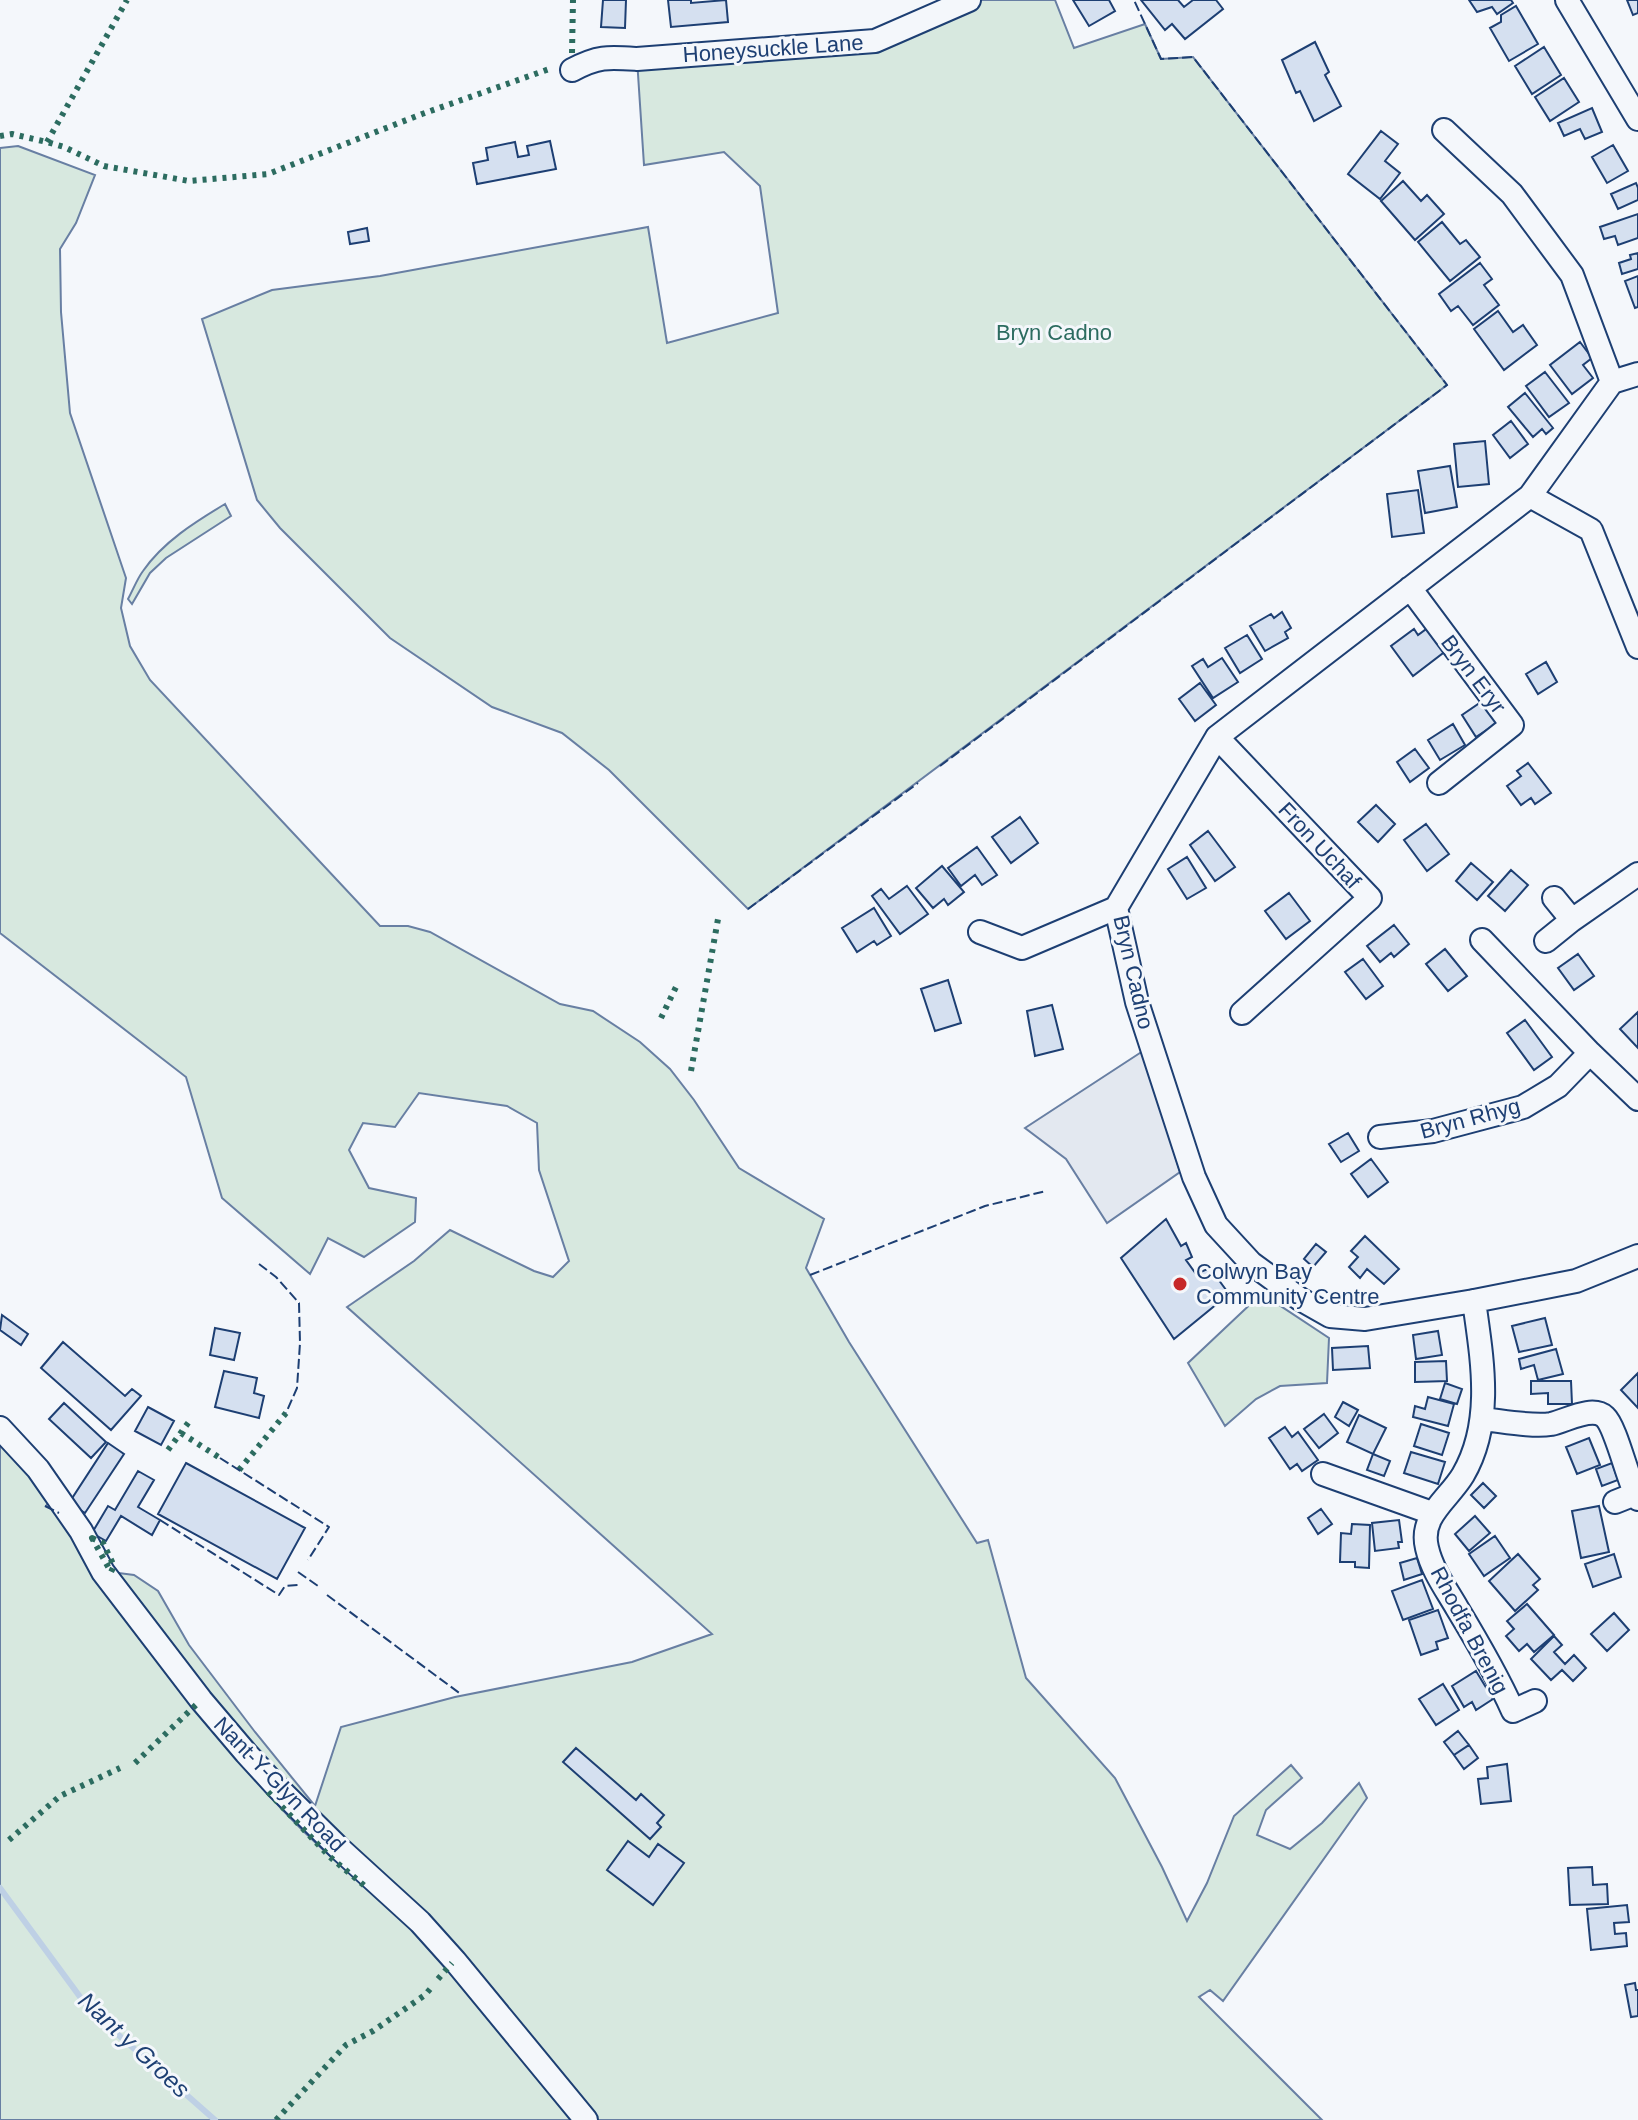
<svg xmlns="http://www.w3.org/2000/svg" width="1638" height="2120" font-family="Arial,sans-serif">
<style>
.green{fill:#d7e8df;stroke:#687fa3;stroke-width:2}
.parking{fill:#e3e8f0;stroke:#687fa3;stroke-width:2}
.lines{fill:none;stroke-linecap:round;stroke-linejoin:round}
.stream{stroke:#bed0e5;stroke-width:6}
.building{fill:#d5e0f0;stroke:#1d3f73;stroke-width:2}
.minor-casing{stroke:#1d3f73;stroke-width:26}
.minor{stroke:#f4f7fb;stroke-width:22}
.hedge{stroke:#2c6c60;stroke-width:6;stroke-dasharray:4 6;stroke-linecap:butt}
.fence{stroke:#1d3f73;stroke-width:2;stroke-dasharray:10 4;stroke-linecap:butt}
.poi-dot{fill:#c62828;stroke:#f4f7fb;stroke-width:3}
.labels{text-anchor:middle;stroke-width:6;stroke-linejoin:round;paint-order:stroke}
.street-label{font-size:22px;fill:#1d3f73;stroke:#f4f7fb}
.park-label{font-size:22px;fill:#2c6c60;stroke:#f4f7fb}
.poi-label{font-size:22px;fill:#1d3f73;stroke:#f4f7fb;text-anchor:start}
.water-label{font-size:24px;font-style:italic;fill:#1d3f73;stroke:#f4f7fb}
</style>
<rect width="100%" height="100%" fill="#f4f7fb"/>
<path class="green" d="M969,0H1055L1074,48L1145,24L1161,59L1193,57L1447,385L748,909L609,770L562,733L492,707L390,638L280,528L257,500L202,319L272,290L380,276L648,227L667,343L778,313L760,186L724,152L644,165L637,59L875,41Z
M18,146L95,175L76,223L60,249L61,312L70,413L126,578L121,608L130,646L150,680L380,926H408L430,932L560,1004L593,1011L640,1042L670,1069L694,1100L739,1168L824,1219L806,1268L849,1342L977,1543L988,1540L1026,1678L1115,1778L1162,1867L1187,1921L1207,1883L1234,1816L1291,1765L1302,1778L1266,1810L1257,1835L1290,1849L1322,1823L1359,1783L1367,1798L1223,2001L1210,1990L1199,1997L1322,2120H0V1440L51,1499L46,1506L60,1514C130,1613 197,1716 279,1806C312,1842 349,1873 387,1904L225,1720L111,1572L134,1575L158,1591L189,1645L255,1732L315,1806L341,1727L455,1697L632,1662L712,1634L347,1307L414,1261L450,1230L534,1271L553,1277L569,1261L539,1170L537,1123L507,1106L419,1093L395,1127L363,1123L349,1150L369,1188L416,1198L415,1222L364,1257L328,1238L310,1274L222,1198L186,1077L0,933V148Z
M225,504L231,516L166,558L150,573L132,604L128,599C133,590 137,579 143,571C163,542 195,522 225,504Z
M1258,1297H1267L1329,1338L1327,1383L1280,1386L1256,1399L1225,1426L1188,1363Z"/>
<path class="parking" d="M1143,1051L1180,1172L1107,1223L1066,1159L1025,1128Z"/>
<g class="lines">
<path class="stream" d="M0,1888L89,2009L215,2120"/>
</g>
<path class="building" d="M603,0H626L625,28L601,27Z
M668,0H691V3L726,0L728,22L671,27Z
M1073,0H1109L1115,11L1089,26Z
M1141,0H1178L1184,7L1193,0H1216L1223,9L1185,39L1172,24L1165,30Z
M1469,0H1511L1513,3L1497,14L1492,7L1477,12Z
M1627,0H1638V13L1633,15Z
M1516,6L1538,44L1509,61L1490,28L1501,22V15Z
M1315,42L1329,72L1325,75L1341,106L1314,121L1300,91L1296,93L1282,60Z
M1544,47L1561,75L1532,94L1515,66Z
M1564,78L1579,102L1550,121L1535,97Z
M1592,108L1602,132L1585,139L1580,129L1564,136L1558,123Z
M1381,131L1398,144L1385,161L1400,173L1380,199L1348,174Z
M550,141L556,169L477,184L473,163L488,160L486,148L515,142L518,157L529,155L527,146Z
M1613,145L1628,171L1607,183L1592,157Z
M1403,181L1421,201L1427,195L1444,214L1415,240L1381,201Z
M1636,183L1638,188V200L1618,209L1611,194Z
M1638,214V238L1618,245L1615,236L1604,239L1600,227Z
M1442,222L1460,244L1466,240L1480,257L1450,281L1418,242Z
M367,228L369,241L350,244L348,232Z
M1638,253V269L1622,274L1619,263L1631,259L1630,255Z
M1480,263L1492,279L1484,285L1499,305L1473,325L1458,306L1451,311L1439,294Z
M1638,276V307L1635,308L1625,281Z
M1498,311L1513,332L1523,325L1537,345L1504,370L1474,329Z
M1580,342L1592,358L1583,365L1593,378L1572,394L1550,365Z
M1545,372L1569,403L1549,417L1526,386Z
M1525,393L1553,428L1546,434L1542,429L1533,437L1508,407Z
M1511,421L1528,444L1510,458L1493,435Z
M1485,441L1489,484L1458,487L1454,444Z
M1450,466L1457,507L1425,513L1418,471Z
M1418,490L1424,533L1392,537L1387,494Z
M1282,612L1291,628L1285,632L1288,638L1265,651L1250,626L1271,614L1274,618Z
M1429,627L1447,650L1413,676L1391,646L1414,629L1418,635Z
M1247,635L1262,659L1240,673L1225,648Z
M1222,658L1238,682L1213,698L1192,666L1203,659L1208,667Z
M1546,662L1557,682L1538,694L1526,674Z
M1200,683L1216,705L1195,721L1179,699Z
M1487,698L1502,720L1476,737L1462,715Z
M1453,724L1465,745L1440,760L1428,740Z
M1415,749L1429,768L1410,782L1397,762Z
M1528,763L1551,793L1535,804L1531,798L1521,805L1507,786L1521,776L1517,771Z
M1376,805L1395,824L1378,842L1358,822Z
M1020,817L1038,843L1011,863L992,837Z
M1426,824L1449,854L1427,871L1404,840Z
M1208,831L1235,867L1215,881L1190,845Z
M977,847L997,875L982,885L975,875L961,886L948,868Z
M1187,857L1206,888L1187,899L1168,869Z
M1471,863L1493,882L1477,900L1456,881Z
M942,866L964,892L948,905L944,899L933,908L916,888Z
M1511,870L1528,885L1505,911L1488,896Z
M907,886L928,914L900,934L872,896L881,889L889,899Z
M1289,893L1310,921L1286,939L1265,911Z
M874,908L891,936L877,945L874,941L857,952L842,928Z
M1394,925L1409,944L1394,957L1391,953L1380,962L1367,946Z
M1445,949L1467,976L1448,991L1426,964Z
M1578,954L1594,976L1574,990L1558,968Z
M1363,959L1383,986L1366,999L1345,972Z
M948,980L961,1023L935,1031L921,989Z
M1052,1005L1063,1049L1035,1056L1027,1011Z
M1638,1012V1048L1620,1029Z
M1525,1020L1552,1057L1534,1070L1507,1033Z
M1348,1133L1359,1151L1341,1162L1329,1144Z
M1371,1159L1388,1182L1368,1197L1351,1174Z
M1166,1219L1181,1246L1186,1243L1192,1257L1186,1260L1196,1274L1210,1268L1229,1294L1174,1339L1121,1258Z
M1365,1236L1399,1269L1384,1284L1367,1269L1360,1278L1349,1267L1358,1257L1351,1251Z
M1316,1244L1326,1252L1313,1267L1304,1259Z
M2,1315L28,1334L21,1345L0,1330Z
M1545,1318L1552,1345L1519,1352L1512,1326Z
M215,1328L240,1333L234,1360L210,1355Z
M1438,1331L1442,1355L1416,1359L1413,1335Z
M63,1342L125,1396L132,1389L141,1396L111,1430L41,1368Z
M1368,1346L1370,1368L1333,1370L1332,1348Z
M1556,1349L1563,1374L1538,1380L1534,1365L1521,1369L1519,1359Z
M1446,1361L1447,1381L1415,1382V1362Z
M224,1371L257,1378L254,1393L264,1396L259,1418L215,1407Z
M1638,1373V1408L1621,1390Z
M1531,1381H1571L1572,1404H1548V1393L1531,1394Z
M1445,1383L1462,1389L1457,1404L1440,1399Z
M1428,1397L1454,1404L1448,1426L1413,1417L1415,1406L1425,1409Z
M1343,1402L1358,1410L1349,1426L1335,1417Z
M64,1403L106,1442L91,1458L49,1419Z
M148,1407L174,1421L161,1445L135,1431Z
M1324,1414L1338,1433L1319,1448L1304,1429Z
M1359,1415L1386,1428L1373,1454L1347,1442Z
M1421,1424L1449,1433L1442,1455L1414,1446Z
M1285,1427L1292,1437L1298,1432L1318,1460L1302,1471L1297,1464L1290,1469L1269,1438Z
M1589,1438L1600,1465L1577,1474L1566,1447Z
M108,1443L124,1454L85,1513L69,1503Z
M1411,1452L1445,1462L1438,1484L1404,1473Z
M1373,1454L1390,1461L1384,1476L1367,1470Z
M186,1463L305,1528L277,1579L158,1514Z
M1612,1463L1618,1480L1602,1486L1596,1469Z
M138,1471L154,1480L138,1507L160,1520L152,1535L121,1516L106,1541L92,1533L108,1506L115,1510Z
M1483,1483L1496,1496L1484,1508L1471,1495Z
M1599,1506L1609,1552L1581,1558L1572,1511Z
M1321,1509L1332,1524L1318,1534L1308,1518Z
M1475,1516L1490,1533L1469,1551L1455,1534Z
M1399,1520L1402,1542H1398L1399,1548L1375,1551L1372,1523Z
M1352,1524L1370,1525L1369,1568L1355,1567V1562H1340L1341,1533L1351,1534Z
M1495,1536L1510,1558L1484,1576L1469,1554Z
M1518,1554L1540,1579L1533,1585L1538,1590L1515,1611L1489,1581Z
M1614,1554L1621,1577L1593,1587L1585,1564Z
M1417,1558L1422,1574L1404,1580L1400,1563Z
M1422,1580L1433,1609L1403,1620L1392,1591Z
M1527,1604L1554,1635L1534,1652L1527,1644L1519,1651L1506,1636L1514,1629L1507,1621Z
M1438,1610L1448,1638L1436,1642L1438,1649L1421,1655L1409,1620Z
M1614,1613L1629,1630L1607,1651L1591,1634Z
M1554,1636L1562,1645L1554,1652L1565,1664L1574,1655L1586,1668L1573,1681L1562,1670L1551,1680L1531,1659Z
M1476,1671L1493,1699L1476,1710L1472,1702L1464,1707L1452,1686Z
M1443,1684L1459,1710L1436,1725L1419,1699Z
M1458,1731L1469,1745L1454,1755L1444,1742Z
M1469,1745L1478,1758L1464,1769L1454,1755Z
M576,1748L636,1800L641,1794L664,1815L657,1823L661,1827L650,1839L563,1762Z
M1507,1764L1511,1801L1481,1804L1478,1779L1488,1778L1487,1767Z
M628,1841L649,1857L658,1844L684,1863L653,1905L607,1870Z
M1592,1867L1593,1885L1607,1884L1608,1904L1570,1905L1568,1868Z
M1627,1905L1629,1922L1614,1923L1615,1934L1626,1933L1627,1946L1591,1950L1587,1909Z
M1635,1983L1636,1990H1638V2016L1631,2017L1625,1985Z"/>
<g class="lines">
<g class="minor-casing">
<path id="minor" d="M1567,0L1638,119
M572,70C598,56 608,57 637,59L875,41L969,0
M1444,130L1512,194L1572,275L1612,382
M1638,374L1612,382L1530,496L1217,737L1116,908L1137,1002L1194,1177L1216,1225L1251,1263L1300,1299L1330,1316L1365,1319L1474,1301L1576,1281L1638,1256
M1530,496L1591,530L1638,647
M1410,588L1512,725L1439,783
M1217,737L1370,898L1242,1013
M1554,898L1572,920L1638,874
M980,932L1022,948L1116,908
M1482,940L1590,1053L1638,1099
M1546,941L1572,920
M1380,1137L1433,1131L1523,1107L1558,1086L1590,1053
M1474,1301C1482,1359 1494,1422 1463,1475C1448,1500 1419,1516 1427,1548C1432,1570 1446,1589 1457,1608C1477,1641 1497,1675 1513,1711L1535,1701
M1482,1419C1502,1421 1532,1427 1551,1424C1566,1421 1592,1405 1605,1417C1616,1427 1628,1481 1638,1499
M0,1428L38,1469L81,1531L103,1572L201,1700L246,1753L278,1788L340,1849L420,1922L455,1961L586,2120
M1323,1474L1432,1513
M1615,1502L1635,1494"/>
</g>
<use href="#minor" class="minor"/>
<path class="hedge" d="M572,53L573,0
M0,136L12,134L47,142L64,147L104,166L189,181L268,174L422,114L552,68
M47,142L127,0
M661,1018L676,987
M691,1071L718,919
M181,1433L220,1458
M168,1450L191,1419
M239,1470L286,1413
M92,1538L103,1543L114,1566L111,1572Z
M135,1763L199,1702
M268,1792L330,1857L366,1887
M9,1840L60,1796L120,1768
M438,1979L452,1963
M276,2120L346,2045L373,2031L425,1995L431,1988"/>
<path class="fence" d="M940,766L1447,385L1193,57L1161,59L1134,0
M748,909L918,783
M259,1264L276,1277L299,1303L300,1343L297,1388L286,1413
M810,1275L985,1206L1046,1191
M220,1458L329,1527L308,1560
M45,1506L59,1513
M160,1520L279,1595L285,1586L299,1585
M298,1572L318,1586
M327,1595L462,1695"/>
</g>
<circle class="poi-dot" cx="1180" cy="1284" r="8"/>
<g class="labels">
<g class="street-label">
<text transform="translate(773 48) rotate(-4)" y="8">Honeysuckle Lane</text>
<text transform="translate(1474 674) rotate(53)" y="8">Bryn Eryr</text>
<text transform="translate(1320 845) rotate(47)" y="8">Fron Uchaf</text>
<text transform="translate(1134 972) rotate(77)" y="8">Bryn Cadno</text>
<text transform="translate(1470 1118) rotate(-15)" y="8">Bryn Rhyg</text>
<text transform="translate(1470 1630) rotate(62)" y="8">Rhodfa Brenig</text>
<text transform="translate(280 1784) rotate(46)" y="8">Nant-Y-Glyn Road</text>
</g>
<g class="park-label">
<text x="1054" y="340">Bryn Cadno</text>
</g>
<g class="poi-label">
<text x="1196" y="1279">Colwyn Bay<tspan x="1196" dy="25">Community Centre</tspan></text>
</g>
<g class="water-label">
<text transform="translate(134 2045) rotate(43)" y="8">Nant y Groes</text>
</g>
</g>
</svg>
